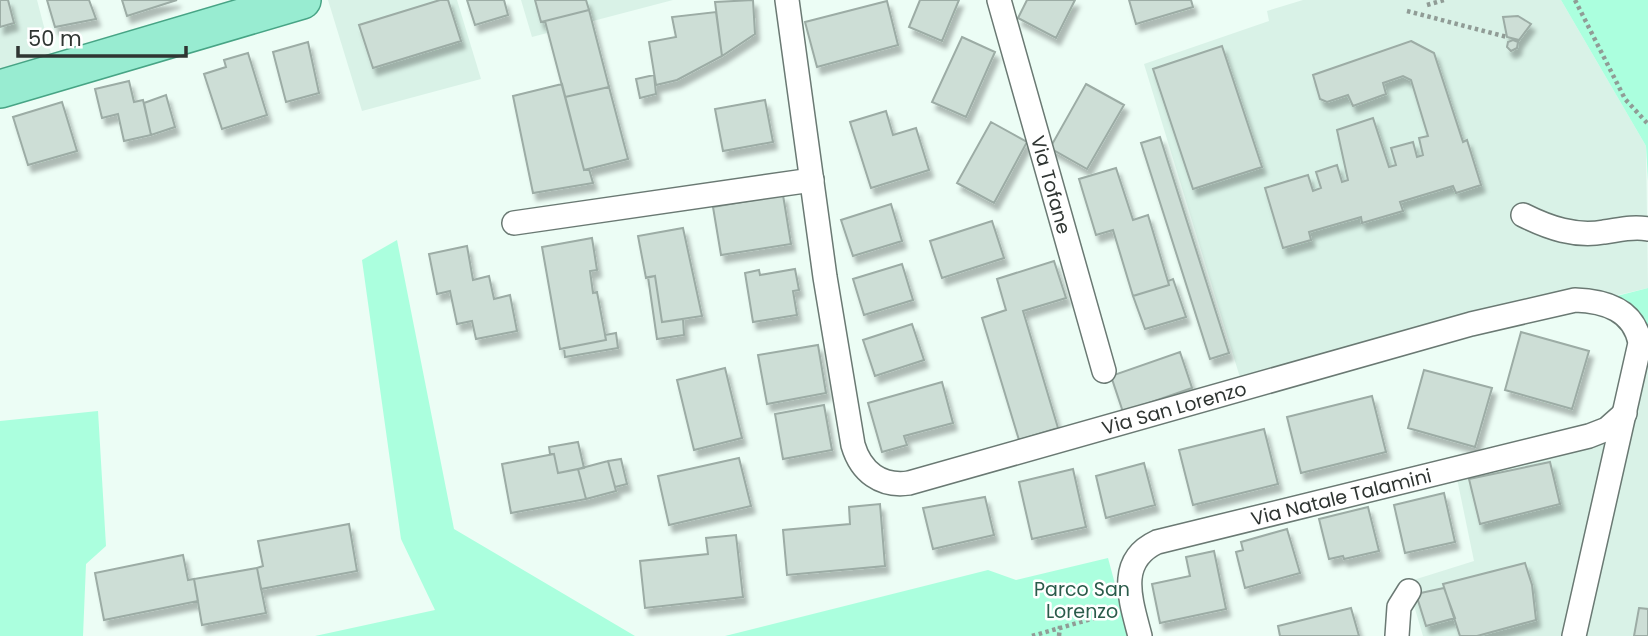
<svg xmlns="http://www.w3.org/2000/svg" width="1648" height="636" font-family="Poppins,sans-serif">
<style>
.built{fill:#d9f2e7}
.green{fill:#abffde}
.building{fill:#cdded6;stroke:#9caca5;stroke-width:2;filter:url(#shadow)}
.lines{fill:none;stroke-linecap:round;stroke-linejoin:round}
.street-casing{stroke:#6a7973;stroke-width:26}
.primary-casing{stroke:#47a485;stroke-width:40}
.path{stroke:#909c96;stroke-width:4.5;stroke-dasharray:3.5 3.5;stroke-linecap:butt}
.street{stroke:#fff;stroke-width:23}
.primary{stroke:#98ecd1;stroke-width:37}
.labels{text-anchor:middle;stroke-width:5;stroke-linejoin:round;paint-order:stroke}
.street-label{font-size:19px;fill:#2f3532;stroke:#fff}
.park-label{font-size:19px;fill:#2a5b4a;stroke:#fff}
</style>
<defs>
<filter id="shadow"><feDropShadow dx="4" dy="7" stdDeviation="2" flood-color="#0004"/></filter>
</defs>
<rect width="100%" height="100%" fill="#ecfdf5"/>
<path class="built" d="M0,0H37L55,69L0,84Z
M328,0H457L481,79L362,111Z
M521,0H673L532,37Z
M1303,0H1561L1646,146L1648,288L1242,384L1144,64L1269,21L1267,11Z
M1648,340V636H1423L1407,582L1474,561L1454,464L1629,423Z"/>
<path class="green" d="M1561,0H1648V181L1646,146Z
M397,240L454,529L635,636H315L435,610L401,539L362,260Z
M1648,288V340L1605,299Z
M98,411L106,546L86,564L83,636H0V421Z
M1108,558L1129,636H725L988,570L1016,580Z"/>
<path class="building" d="M0,0H8L14,23L0,27Z
M47,0H89L96,19L55,27Z
M122,0H177L127,16Z
M440,0H448L461,41L373,68L359,25Z
M467,0H504L508,15L475,25Z
M535,0H586L589,10L541,22Z
M753,0L755,34L722,56L715,2Z
M920,0H959L942,41L909,27Z
M1027,0H1075L1056,38L1018,18Z
M1129,0H1191L1193,7L1136,24Z
M887,1L898,45L817,67L805,22Z
M589,10L609,87L565,97L545,21Z
M716,12L722,56L677,80L656,85L649,42L676,37L672,17Z
M1518,16L1531,24L1519,40L1507,37L1503,17Z
M962,37L995,52L966,117L932,102Z
M1513,40L1518,42L1517,48L1511,51L1507,47L1508,42Z
M1411,41L1434,53L1463,142L1467,140L1481,185L1456,193L1453,186L1400,202L1403,211L1362,223L1361,217L1309,232L1311,240L1283,248L1265,188L1308,175L1313,191L1321,188L1316,172L1337,165L1342,182L1348,180L1337,130L1373,118L1389,167L1396,165L1391,148L1413,142L1417,157L1423,155L1419,138L1428,136L1411,80L1403,76L1383,83L1386,94L1353,106L1348,95L1327,102L1320,99L1313,75Z
M308,42L319,93L286,102L273,52Z
M1222,46L1262,167L1193,189L1153,69Z
M248,53L267,115L222,129L204,74L226,67L224,60Z
M654,75L656,94L640,98L636,79Z
M129,81L134,102L143,100L151,135L124,141L118,114L102,118L95,89Z
M562,84L584,170L589,169L593,183L533,193L513,96Z
M1086,84L1124,105L1087,169L1050,148Z
M609,87L628,159L584,170L565,97Z
M166,95L175,127L151,135L144,103Z
M765,100L773,142L723,151L715,109Z
M62,102L77,151L28,165L13,117Z
M886,111L893,135L916,128L929,170L871,188L850,122Z
M991,122L1027,142L994,203L957,183Z
M1160,137L1229,353L1210,359L1141,143Z
M1116,168L1133,220L1148,215L1169,285L1133,296L1113,230L1096,235L1079,179Z
M783,195L791,244L721,255L713,207Z
M891,204L902,241L853,256L841,220Z
M992,221L1004,258L942,278L930,241Z
M683,228L702,316L662,322L655,276L646,278L638,236Z
M592,238L597,270L590,271L593,293L597,292L606,340L560,349L542,247Z
M467,246L473,280L489,276L494,299L510,295L517,331L476,339L472,321L457,324L450,291L437,294L429,254Z
M1054,261L1066,298L1023,311L1058,428L1019,440L982,318L1006,310L997,279Z
M902,264L913,300L864,315L853,279Z
M795,269L799,290L793,291L797,315L753,322L745,273L759,270L760,275Z
M655,276L662,322L683,319L684,335L657,339L648,277Z
M1173,279L1186,317L1145,329L1133,296L1169,285L1168,281Z
M912,324L924,360L875,376L863,340Z
M1521,332L1589,351L1572,409L1505,390Z
M616,333L618,348L565,357L564,348L606,340L605,335Z
M818,345L826,393L767,404L758,355Z
M1180,352L1192,388L1123,412L1111,376Z
M725,368L742,438L694,450L677,380Z
M1424,370L1492,388L1475,447L1408,428Z
M942,382L953,423L904,436L907,445L882,452L868,403Z
M1372,396L1386,452L1301,473L1287,417Z
M824,405L832,450L783,459L775,414Z
M1264,429L1278,484L1193,505L1179,450Z
M578,442L584,468L558,473L554,454H550L549,447Z
M554,454L558,473L578,469L586,499L511,513L502,464Z
M739,458L751,506L669,525L658,476Z
M621,459L627,484L615,487L608,461Z
M608,461L616,491L586,499L578,469Z
M1550,462L1560,504L1480,524L1469,479Z
M1144,463L1155,505L1106,518L1096,476Z
M1073,469L1086,527L1032,539L1019,482Z
M1444,493L1455,542L1405,553L1394,505Z
M985,497L994,535L933,549L923,508Z
M880,504L885,566L787,575L783,530L850,524L849,507Z
M1368,507L1379,551L1344,559L1343,556L1329,559L1319,519Z
M349,524L357,571L261,589L257,568L263,566L258,541Z
M1287,529L1300,573L1245,588L1236,552L1243,550L1241,542Z
M736,535L743,597L645,608L640,561L708,554L706,538Z
M1214,551L1226,609L1160,623L1152,584L1190,576L1186,557Z
M183,555L188,580L194,579L198,601L104,620L95,573Z
M1525,563L1532,585L1536,620L1477,636H1460L1443,584Z
M257,568L266,613L202,625L194,579Z
M1444,588L1455,618L1426,626L1416,594Z
M1351,608L1359,636H1280L1278,626Z
M1639,608L1648,609V636H1634Z"/>
<g class="lines">
<g class="street-casing">
<g id="street">
<path id="s1" d="M787,0L825,277L853,445C861,472 881,487 909,483L1471,324L1575,300C1605,301 1634,310 1640,343L1574,636"/>
<path id="s2" d="M999,0L1104,371"/>
<path d="M1523,215C1549,228 1575,237 1604,232C1619,230 1632,226 1648,229"/>
<path d="M514,223L812,180"/>
<path id="s3" d="M1140,636C1131,601 1116,561 1157,542L1589,436L1607,429L1625,413"/>
<path d="M1397,636L1399,607L1409,591"/>
</g>
</g>
<g class="primary-casing">
<path id="primary" d="M0,89L302,0"/>
</g>
<path class="path" d="M1575,0L1625,99L1648,124
M1427,5L1444,0
M1407,11L1507,37
M1032,636L1112,613
M1059,636L1060,626"/>
<use href="#street" class="street"/>
<use href="#primary" class="primary"/>
</g>
<g class="labels">
<g class="street-label">
<text dy="7" stroke="none"><textPath href="#s2" startOffset="192">Via Tofane</textPath></text>
<text dy="7" stroke="none"><textPath href="#s1" startOffset="800">Via San Lorenzo</textPath></text>
<text dy="7" stroke="none"><textPath href="#s3" startOffset="296">Via Natale Talamini</textPath></text>
</g>
<g class="park-label">
<text x="1082" y="596">Parco San<tspan x="1082" dy="22">Lorenzo</tspan></text>
</g>
</g>
<path d="M18 46v10h168v-10" fill="none" stroke="#2f3532" stroke-width="3.5"/>
<text x="28" y="46" font-size="21" fill="#2f3532" stroke="#ffffff" stroke-width="5" paint-order="stroke">50 m</text>
</svg>
